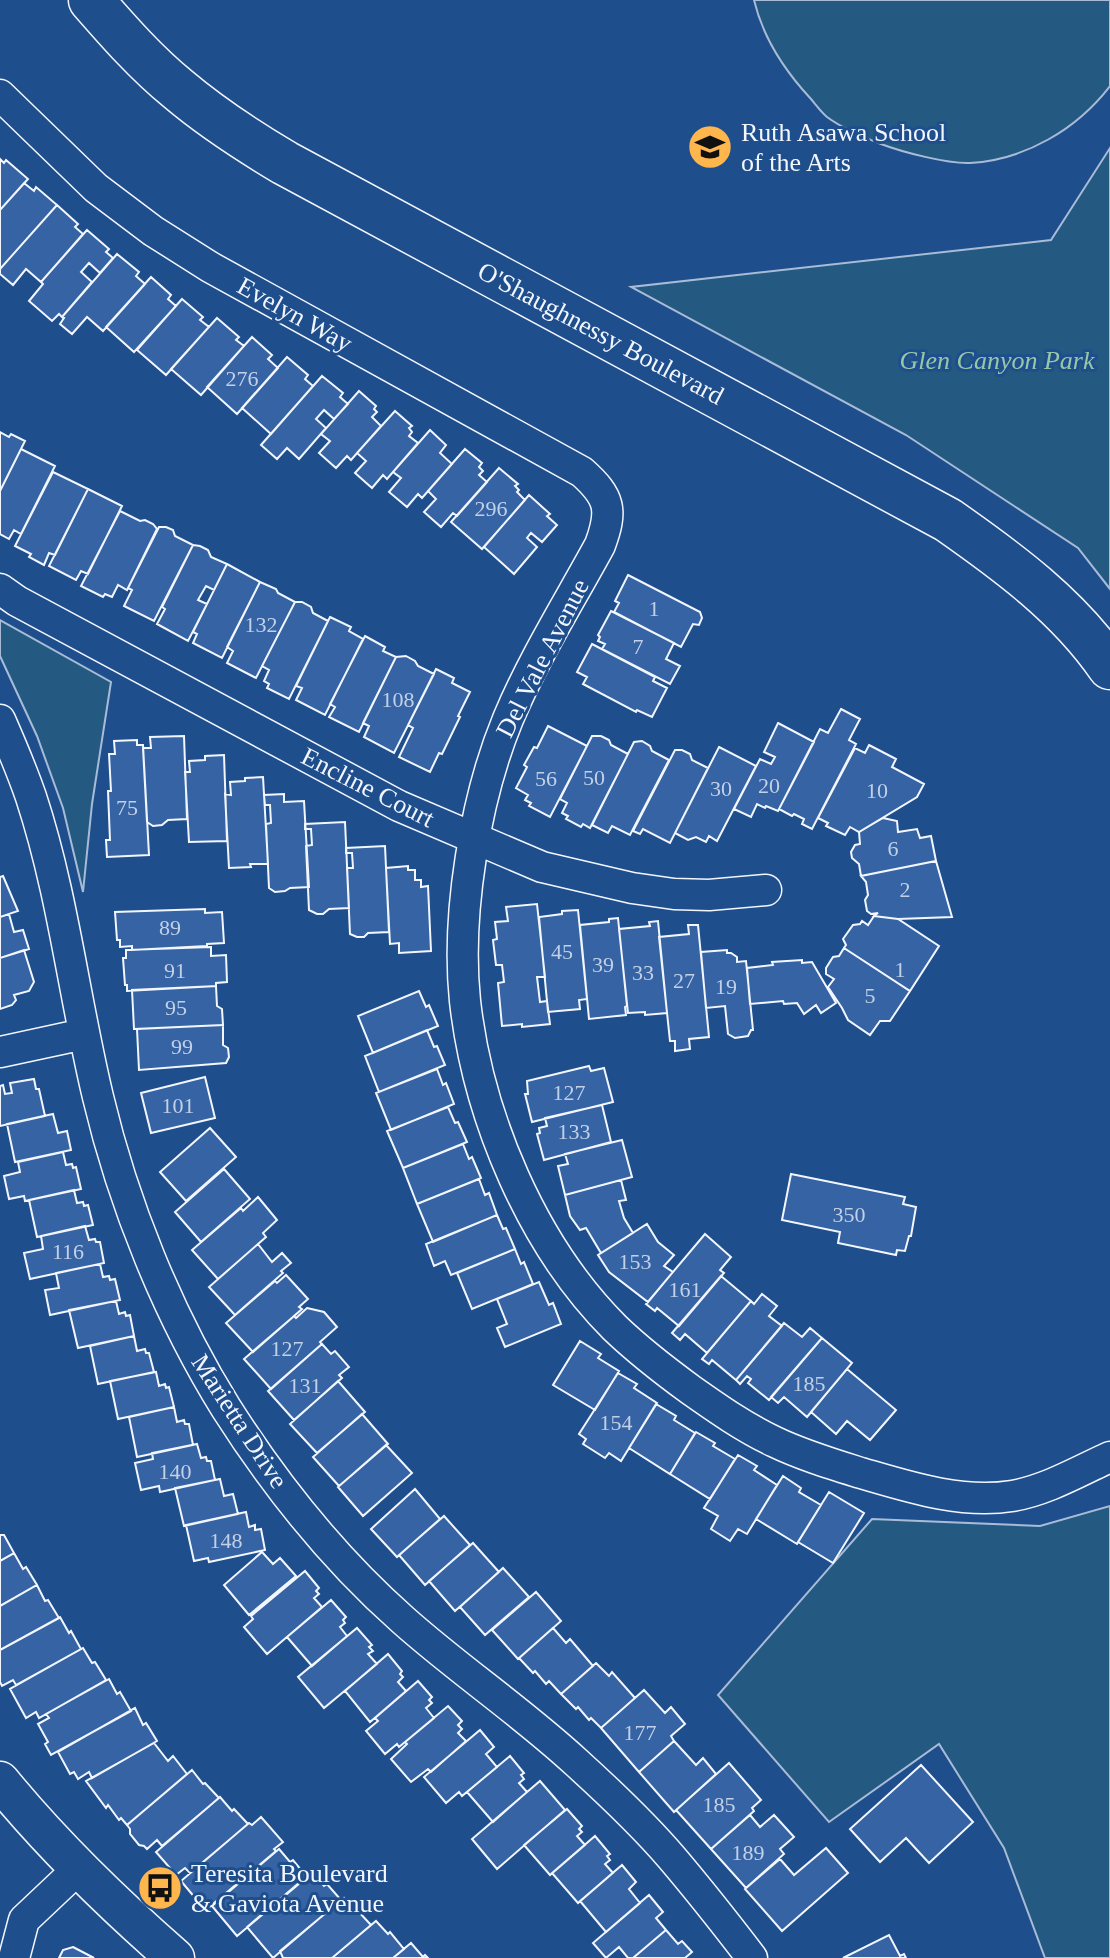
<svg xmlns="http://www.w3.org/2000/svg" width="1110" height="1958" font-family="Georgia,serif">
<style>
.green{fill:#245a82;stroke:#a8bbd7;stroke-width:2}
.building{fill:#3563a3;stroke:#f2f6ff;stroke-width:2}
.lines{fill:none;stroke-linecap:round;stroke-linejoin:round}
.minor-casing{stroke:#f2f6ff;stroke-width:33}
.tertiary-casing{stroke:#f2f6ff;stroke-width:41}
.secondary-casing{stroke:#f2f6ff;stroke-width:47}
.minor{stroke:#1f4e8c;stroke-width:30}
.tertiary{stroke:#1f4e8c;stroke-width:38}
.secondary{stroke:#1f4e8c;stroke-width:44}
.labels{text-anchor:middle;stroke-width:6;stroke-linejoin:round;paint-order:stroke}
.number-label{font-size:22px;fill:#c3d1e8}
.poi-label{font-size:26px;fill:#f2f6ff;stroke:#1f4e8c;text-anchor:start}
.street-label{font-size:26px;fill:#f2f6ff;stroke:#1f4e8c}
.park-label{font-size:26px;font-style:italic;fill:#97c8a6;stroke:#1f4e8c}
</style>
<rect width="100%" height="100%" fill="#1f4e8c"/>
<path class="green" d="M754,0H1110V86C1077,129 1025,160 970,163C948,164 902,152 881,144C863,137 843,129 827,117C821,112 816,105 811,99C784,70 763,38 754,0Z
M1110,148V589L1078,548L906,435L631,287L1051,240Z
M0,620L111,682L92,804L83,892L63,808L37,736L0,656Z
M1110,1506V1958H1045L1004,1848L939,1744L829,1822L718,1695L872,1519L1040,1526Z"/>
<path class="building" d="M0,159L4,163L6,160L28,179L0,210Z
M24,183L34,191L36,187L57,205L0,269V210Z
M57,205L78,224L75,227L83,234L41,282L26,269L13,285L0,274V269Z
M87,230L109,249L106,252L113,258L100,273L89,263L81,272L92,282L62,317L59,314L52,321L29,301L43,284L41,282Z
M117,254L139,272L136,276L145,284L103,331L87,317L72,334L60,324L64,318L62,317Z
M151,277L171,295L168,299L176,306L134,352L106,327Z
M182,299L203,317L200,320L209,327L166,375L137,350Z
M217,318L239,337L236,340L244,346L201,395L171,369Z
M252,337L272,355L268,359L278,368L237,414L207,387Z
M287,357L308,375L305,379L313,386L271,434L242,408Z
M322,376L343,393L340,397L348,404L334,419L324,410L316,419L326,428L299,459L287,448L277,459L261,445Z
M359,391L376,406L374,409L377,412L372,417L381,426L351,460L347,456L336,468L319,453L330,441L321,434Z
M395,411L412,426L409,428L412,432L409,436L418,443L387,479L383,475L372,488L355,473L366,461L357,453Z
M430,430L446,445L440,453L452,464L422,498L418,494L407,507L389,492L401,478L393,472Z
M0,432L9,437L11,434L25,441L0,491Z
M21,449L55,466L21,534L14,530L9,539L0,534V491Z
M465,449L482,463L479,467L483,471L479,475L487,482L457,516L453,513L441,527L424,512L436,499L428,491Z
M499,468L518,484L515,486L519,490L517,492L525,500L482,549L451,522Z
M53,472L88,489L55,555L49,553L44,565L29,557L31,554L15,546Z
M88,489L122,506L88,574L81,571L76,580L49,566Z
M529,495L550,514L547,516L557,525L542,542L531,533L527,538L537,547L514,574L484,547Z
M120,511L140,521L145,520L153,524L157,529L127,590L118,585L112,597L105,594L103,597L81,586Z
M159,527H166L173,530L175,536L193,545L154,621L124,606L132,590L128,588Z
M193,545L200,546L208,550L211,557L227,564L214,590L206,586L198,600L207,604L188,641L157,624L165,609L162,607Z
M227,564L260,582L222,658L193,643L197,634L193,632Z
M628,575L700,612L702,618L699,625L693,624L681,647L614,612L619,603L615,601Z
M260,582L276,589L278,593L295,602L256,678L227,663L233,651L227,647Z
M295,602H302L311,607L313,613L328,621L289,699L267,688L269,684L264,681L269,670L262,666Z
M611,611L674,643L666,659L680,666L670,684L602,649L605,644L598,641L600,637L598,635Z
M330,617L351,627L349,631L363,639L325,715L296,700L302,688L296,686Z
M365,636L385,647L383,651L396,657L359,732L329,717L335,707L330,704Z
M592,644L655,677L653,681L667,688L652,717L637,710L636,712L583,684L587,677L577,672Z
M406,656L415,661L418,666L434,674L394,753L364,737L369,726L363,723L396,657Z
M436,669L454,678L452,683L470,692L458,716L460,717L442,754L439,753L430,772L399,757L413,728L408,725Z
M841,709L860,719L849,740L856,744L812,829L802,824L804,819L794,814L792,816L779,809L820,729L828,733Z
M778,723L814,742L778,811L766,806L765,808L757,804L751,817L734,809L760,759L771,764L775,757L764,752Z
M548,726L587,746L550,817L529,806L531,803L525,800L528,795L516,788L527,767L524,765L534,747L537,748Z
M184,736L187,819L168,820L162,825L153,826L147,822L143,748H151L150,737Z
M592,736H601L609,740L611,745L628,754L590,828L583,824L581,827L566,819L568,816L562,813L567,803L560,799Z
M137,740V745H143L149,855L107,857L106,840H110L108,791H111L109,754H115L114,741Z
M642,741L650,746L652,751L669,760L630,835L612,826L608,833L592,825L634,742Z
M869,745L896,759L892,767L924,784L917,797L859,832L850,827L845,835L826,826L828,823L818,818L855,748L865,753Z
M719,747L756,766L717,841L709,836L706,842L696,837L688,840L675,833Z
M675,750H682L690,754L692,760L708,768L670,843L643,829L640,834L633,831Z
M224,755L227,841L189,842L185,772H190L189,761L205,760V756Z
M263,777L268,864H250L251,867L229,868L225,794L231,795L230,782L245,781V778Z
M284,794V802L304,801L309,887L290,888L285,891L275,892L269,888L266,824L271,823L270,805H265L264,795Z
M883,818L897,821L898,832L917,829L920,838L931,836L936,861L861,876L859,864L852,858L851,852L855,845L860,844L859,832Z
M345,822L349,908L329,909L323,914H317L309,910L306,846L312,845L311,829H305V824Z
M385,846L389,932L368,933L364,937H357L350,934L347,868H353L352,853H346V848Z
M936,861L952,917L898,919L874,916L878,913L871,914L867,911L865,900L868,895L866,882L861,876Z
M408,866V870H415V880H421V887L428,886L431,951L399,953V943L390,944L386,868Z
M3,876L18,911L0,917V877Z
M537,904L545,977H537L540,1002L547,1001L550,1024L522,1027V1024L502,1026L498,983L504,982L502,965H496L493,940L497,939L495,922L508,921L506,907Z
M205,909V913L222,912L224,943L207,944V946L132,950V946L120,947V940H117L115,912Z
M578,910L587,999L579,1000L580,1009L548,1012L539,917L562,914V911Z
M9,914L14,932L23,930L29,949L0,958V917Z
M874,916L898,919L939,946L910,991L844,948L846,945L843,939L853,925L860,924L862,921L868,925Z
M618,918L627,1006L625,1007L626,1015L589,1019L580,925L609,922V919Z
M658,921L667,1013L645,1015V1012L628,1013L619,929L650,926L649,922Z
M688,925H698L709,1037L689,1039L690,1049L675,1051V1041H670L659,937L689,934Z
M211,947V956L226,955L227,982L216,983V986L127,991V985H125L123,958H126V950Z
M844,948L910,991L890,1021H880L870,1035L848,1020L842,1008L828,987L834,979L826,974V968L833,957L839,956Z
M24,950L34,982L29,991L14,995L16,1000L12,1005L0,1009V958Z
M727,950V953H731L737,957V962L746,961L753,1030H751L748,1036L735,1038L728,1034L725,1006L706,1008L701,952Z
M802,960V963L812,962L836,1003L821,1013L816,1005L804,1014L797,1003L784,1004L783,1001L750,1004L747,968L773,965L772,962Z
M216,986L217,1006L222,1009L223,1025L134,1029L132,990Z
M419,991L426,1007L429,1005L438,1026L373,1053L358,1016Z
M223,1025V1045L228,1048L229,1057L226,1063L139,1070L137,1029Z
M427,1030L434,1047L437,1046L445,1065L379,1092L365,1056Z
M589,1066L591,1071L604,1068L613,1102L532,1122L525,1094H528L527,1081Z
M437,1069L443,1085L446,1083L454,1104L391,1130L376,1093Z
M205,1077L215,1118L151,1133L141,1093Z
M34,1079L36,1089H39L45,1116L0,1126V1086L3,1085L5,1094L12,1093L10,1083Z
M602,1105L611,1142L544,1160L537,1134L540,1133L539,1128L547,1126L545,1118Z
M448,1107L455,1123L458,1122L467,1142L403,1168L387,1131Z
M53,1114L58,1133L67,1131L71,1150L15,1162L7,1124Z
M210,1128L236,1157L186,1201L160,1172Z
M622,1140L632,1177L565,1195L558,1166L568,1164L565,1154Z
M463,1144L469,1159L472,1157L481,1178L417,1204L403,1168Z
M63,1152L66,1165L72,1164L73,1168L76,1167L81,1189L25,1201L24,1196L9,1199L4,1176L20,1172L18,1162Z
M224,1169L250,1199L201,1242L175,1212Z
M791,1174L905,1197L903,1204L916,1207L911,1236H909L905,1251L897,1250L896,1255L838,1243L840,1232L782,1220Z
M479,1179L485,1195L489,1193L497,1215L433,1242L417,1204Z
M621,1180L626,1200L619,1201L624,1218L633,1233L601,1253L586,1228L580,1230L570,1216L565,1195Z
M74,1190L77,1203L83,1202L84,1206L88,1205L93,1225L37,1237L29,1200Z
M258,1197L277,1220L263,1233L266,1237L218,1279L192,1250L241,1208L243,1211Z
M497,1215L503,1229L506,1228L515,1249L451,1275L445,1261L434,1266L426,1244Z
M647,1224L658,1242L674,1255L664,1266L673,1272L648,1302L609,1272L598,1255Z
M85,1226L89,1240L95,1239L96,1242H100L104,1263L30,1279L24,1253L43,1249L41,1236Z
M705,1234L731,1257L720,1270L724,1273L679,1326L657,1308L655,1311L646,1304Z
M258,1244L272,1262L282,1253L291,1263L281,1271L283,1273L235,1315L209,1287Z
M515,1249L521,1264L524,1262L533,1284L472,1309L457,1273Z
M100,1264L103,1277L109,1276L110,1280L115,1279L120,1300L50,1315L45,1290L59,1288L56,1273Z
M286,1275L308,1299L299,1307L302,1309L253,1352L226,1323L275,1281L277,1283Z
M721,1276L751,1301L707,1353L685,1334L680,1340L672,1333Z
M539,1282L549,1305L553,1303L561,1324L505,1347L497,1328L507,1324L497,1299Z
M762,1294L777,1306L769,1316L782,1326L736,1380L712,1360L709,1364L702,1359L751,1301L754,1304Z
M116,1301L119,1314L125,1312L126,1316L130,1315L134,1336L78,1348L69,1310Z
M307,1308L324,1312L337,1327L320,1342L322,1344L271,1389L244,1359L294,1316L296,1318Z
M784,1323L802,1337L810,1328L822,1338L769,1400L748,1383L751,1379L747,1376L740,1384L736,1380Z
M134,1336L137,1351L145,1349L146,1353H149L154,1372L98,1384L90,1346Z
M822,1338L852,1363L807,1417L784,1397L778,1403L771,1397Z
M580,1341L601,1354L598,1358L619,1371L595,1410L553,1385Z
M322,1344L331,1354L335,1351L349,1367L339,1375L342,1378L294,1420L268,1391Z
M847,1369L896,1410L870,1440L847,1421L836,1434L811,1412Z
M156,1372L159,1386L165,1384L166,1388L169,1387L174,1407L118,1419L110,1381Z
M618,1373L637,1384L634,1388L657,1403L621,1461L609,1453L605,1458L583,1444L586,1439L579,1434Z
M338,1381L365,1412L317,1453L290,1424Z
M656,1404L676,1416L674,1420L695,1433L670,1474L629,1448Z
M174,1407L177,1422L184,1420L185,1424H189L193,1445L137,1457L129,1417Z
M362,1414L388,1444L339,1486L313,1457Z
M696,1432L715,1443L713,1446L735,1459L710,1499L670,1474Z
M197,1444L201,1458L206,1457L207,1461H211L215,1480L160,1492L159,1486L141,1490L135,1463L153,1459L152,1453Z
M386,1445L412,1473L363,1516L338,1487Z
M738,1455L757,1466L754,1470L777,1485L747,1534L738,1529L730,1541L711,1529L718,1516L704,1508Z
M783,1476L801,1488L799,1492L821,1505L797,1544L756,1519Z
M220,1479L224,1496L233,1494L238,1514L184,1526L175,1488Z
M415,1489L440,1519L397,1557L371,1529Z
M829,1492L864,1513L833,1563L798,1542Z
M246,1512L249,1527L255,1525V1530L261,1529L265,1550L209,1562L208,1558L194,1561L186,1525Z
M444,1516L470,1545L425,1585L399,1555Z
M0,1535H4L14,1553L0,1561Z
M473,1543L499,1572L455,1611L429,1581Z
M262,1552L273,1564L280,1558L296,1576L249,1615L224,1585Z
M14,1553L23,1569L26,1567L37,1585L0,1606V1561Z
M503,1568L529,1597L485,1635L460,1607Z
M305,1571L319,1588L316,1591L319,1594L314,1598L322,1607L267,1654L244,1627L253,1619L251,1616Z
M37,1585L45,1601L48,1600L59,1618L0,1650V1606Z
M536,1592L561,1621L518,1659L492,1630Z
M331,1600L346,1617L343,1620L345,1623L340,1627L347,1636L312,1666L287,1637Z
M60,1617L69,1633L71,1631L81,1649L16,1685L13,1680L2,1686L0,1682V1650Z
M357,1628L372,1645L369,1647L373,1651L368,1654L377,1664L324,1708L298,1677Z
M553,1628L566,1643L570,1639L593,1666L561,1694L549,1681L546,1684L535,1671L533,1673L519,1658Z
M83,1648L92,1663L95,1662L106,1680L39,1718L36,1712L26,1718L10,1689Z
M388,1654L402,1671L400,1674L403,1677L398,1682L406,1691L370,1722L345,1691Z
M596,1663L609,1676L612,1672L635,1698L601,1728L591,1718L589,1720L578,1707L576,1709L561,1694Z
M109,1679L117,1694L120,1692L131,1711L51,1755L45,1744L48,1742L38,1724L49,1718L46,1714Z
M418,1681L432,1697L429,1700L432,1703L426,1708L434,1718L399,1747L397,1744L385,1754L366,1731L378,1721L375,1718Z
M644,1690L665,1713L671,1707L685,1724L671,1736L674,1741L639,1772L601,1728Z
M448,1706L462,1721L458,1725L462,1729L458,1733L466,1741L431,1772L428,1769L411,1782L391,1759L407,1744L405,1742Z
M135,1708L143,1725L146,1723L157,1741L92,1778L89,1772L78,1779L74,1772L70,1774L58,1752Z
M480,1730L494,1747L486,1754L497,1767L462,1796L459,1792L446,1803L424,1777Z
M674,1741L696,1765L703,1758L716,1774L674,1812L639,1772Z
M154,1743L168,1761L173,1756L187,1774L127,1825L121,1818L119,1820L108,1805L106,1808L86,1781Z
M510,1756L524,1773L521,1775L524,1779L519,1783L527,1792L493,1822L467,1792Z
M729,1763L761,1800L752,1808L754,1811L711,1849L676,1810Z
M921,1765L973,1822L929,1863L906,1838L880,1862L850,1829Z
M192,1770L203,1784L205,1783L219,1798L162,1846L157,1840L147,1849L144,1846L139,1845L130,1834V1829L127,1825Z
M540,1781L565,1810L497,1869L472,1839Z
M220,1797L232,1811L234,1809L248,1824L190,1873L185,1868L176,1875L156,1852Z
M567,1809L582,1826L579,1829L582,1832L577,1836L585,1845L550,1875L524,1845Z
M750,1815L760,1827L774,1815L794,1837L780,1849L784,1854L746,1888L711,1849Z
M261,1817L283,1842L274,1849L276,1851L207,1909L201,1902L203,1900L199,1896L196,1899L181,1881L249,1823L252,1825Z
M595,1836L610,1854L607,1856L610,1860L605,1864L613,1873L578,1903L552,1873Z
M826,1848L848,1873L782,1931L745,1889L780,1859L794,1875Z
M279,1849L290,1862L293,1860L307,1877L237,1936L212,1906Z
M622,1865L636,1882L629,1889L640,1903L606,1932L580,1901Z
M312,1872L324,1886L327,1884L341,1900L273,1958L247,1927Z
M649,1895L663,1912L656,1918L666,1930L633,1958H628L619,1947L606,1958L593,1943Z
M344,1898L355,1911L357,1910L371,1925L332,1958H283L280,1951Z
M376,1921L388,1934L390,1932L404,1949L393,1958H332Z
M666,1930L678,1944L682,1941L692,1952L685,1958H633Z
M889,1935L900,1956L904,1954L906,1958H843Z
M411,1943L423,1957L425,1955L428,1958H393Z
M73,1947L94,1958H59L63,1950Z"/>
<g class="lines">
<g class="minor-casing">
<path id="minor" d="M0,95L96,188L153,231L210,267L582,472C610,497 613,510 600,545C569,602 533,659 508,719C475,799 456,915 465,1001C478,1117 532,1245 615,1328C639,1351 665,1371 691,1390C718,1409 745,1428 775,1442C802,1455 832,1464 861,1473C909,1487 961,1504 1012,1496C1047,1490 1079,1471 1110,1457
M0,589L17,601L399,806L542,867L632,888L674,894L709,895L766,890
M0,720C11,745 22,771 31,797C63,894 74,997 98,1097C123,1203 168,1315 226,1408C275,1485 334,1559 403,1620C459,1670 522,1712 577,1763C610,1793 643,1824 672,1858C700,1891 726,1924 752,1958
M0,1052L84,1034
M14,1958L24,1920L78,1869"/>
</g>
<g class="tertiary-casing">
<path id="tertiary" d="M0,1781C54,1847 111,1902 175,1958"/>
</g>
<g class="secondary-casing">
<path id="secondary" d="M91,0C118,31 146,63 178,89C211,117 248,141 285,163L948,520C1008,562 1068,606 1110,667"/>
</g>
<use href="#minor" class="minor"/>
<use href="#tertiary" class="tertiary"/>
<use href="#secondary" class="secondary"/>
</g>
<defs>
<g id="school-disc" transform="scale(2.3)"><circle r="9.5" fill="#ffb74d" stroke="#1f4e8c"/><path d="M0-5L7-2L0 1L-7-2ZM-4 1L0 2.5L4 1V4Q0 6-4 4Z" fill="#111"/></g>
<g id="bus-disc" transform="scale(2.3)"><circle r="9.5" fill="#ffb74d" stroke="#1f4e8c"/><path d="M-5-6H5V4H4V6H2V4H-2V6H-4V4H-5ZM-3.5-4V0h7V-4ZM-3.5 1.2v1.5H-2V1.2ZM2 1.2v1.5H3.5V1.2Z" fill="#111"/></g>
</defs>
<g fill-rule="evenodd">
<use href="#school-disc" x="710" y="147"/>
<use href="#bus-disc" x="160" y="1888"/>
</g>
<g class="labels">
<g class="number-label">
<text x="242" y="386">276</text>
<text x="491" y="516">296</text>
<text x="654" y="616">1</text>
<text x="261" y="632">132</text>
<text x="638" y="654">7</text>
<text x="398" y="707">108</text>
<text x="594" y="785">50</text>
<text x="546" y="786">56</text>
<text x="769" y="793">20</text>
<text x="721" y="796">30</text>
<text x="877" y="798">10</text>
<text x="127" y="815">75</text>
<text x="893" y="856">6</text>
<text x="905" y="897">2</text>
<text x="170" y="935">89</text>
<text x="562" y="959">45</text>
<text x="603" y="972">39</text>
<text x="900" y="977">1</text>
<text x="175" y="978">91</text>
<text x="643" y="980">33</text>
<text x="684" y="988">27</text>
<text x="726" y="994">19</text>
<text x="870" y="1003">5</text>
<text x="176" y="1015">95</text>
<text x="182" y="1054">99</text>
<text x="569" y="1100">127</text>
<text x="178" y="1113">101</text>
<text x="574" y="1139">133</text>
<text x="849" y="1222">350</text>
<text x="68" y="1259">116</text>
<text x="635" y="1269">153</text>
<text x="685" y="1297">161</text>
<text x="287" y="1356">127</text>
<text x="809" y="1391">185</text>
<text x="305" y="1393">131</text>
<text x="616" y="1430">154</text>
<text x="175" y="1479">140</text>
<text x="226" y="1548">148</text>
<text x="640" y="1740">177</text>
<text x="719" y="1812">185</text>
<text x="748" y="1860">189</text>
</g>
<g class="poi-label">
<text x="741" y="141">Ruth Asawa School<tspan x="741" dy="30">of the Arts</tspan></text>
<text x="191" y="1882">Teresita Boulevard<tspan x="191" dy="30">&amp; Gaviota Avenue</tspan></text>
</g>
<g class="street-label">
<text transform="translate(295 314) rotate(29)" y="9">Evelyn Way</text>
<text transform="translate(601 333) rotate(28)" y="9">O'Shaughnessy Boulevard</text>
<text transform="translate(542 658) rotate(-63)" y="9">Del Vale Avenue</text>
<text transform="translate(368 787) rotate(27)" y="9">Encline Court</text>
<text transform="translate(240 1421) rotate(57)" y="9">Marietta Drive</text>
</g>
<g class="park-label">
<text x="997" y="369">Glen Canyon Park</text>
</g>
</g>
</svg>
